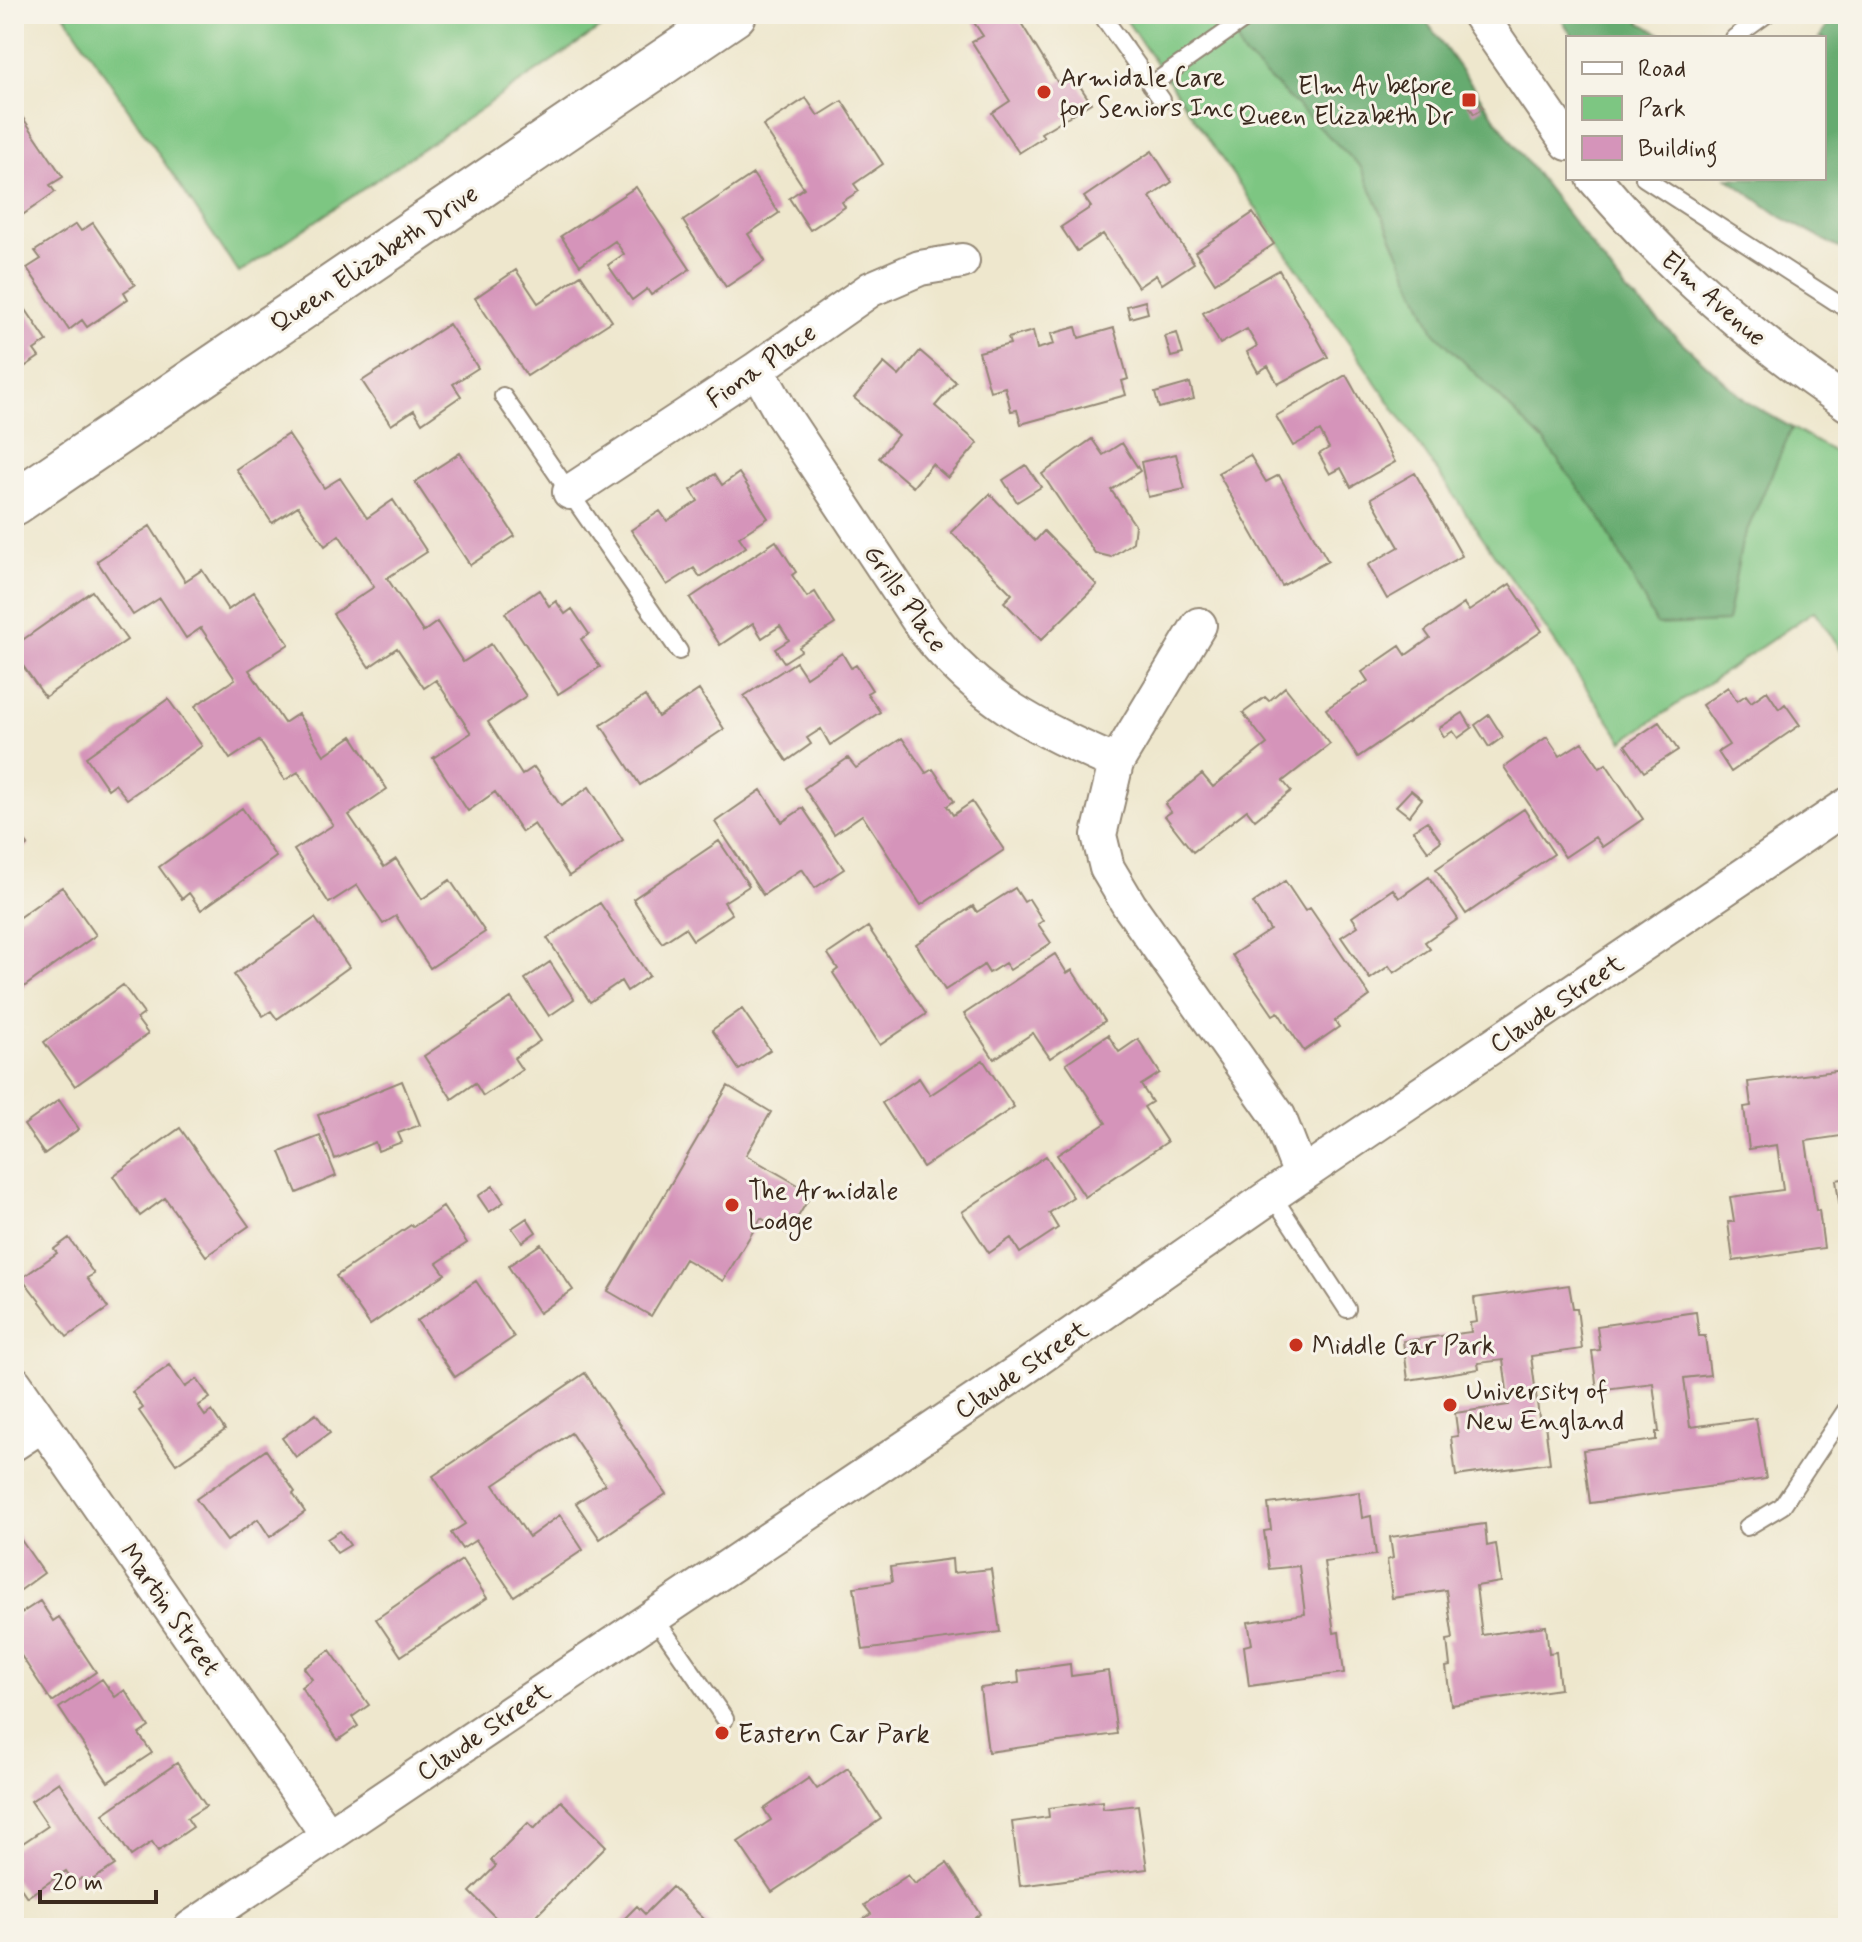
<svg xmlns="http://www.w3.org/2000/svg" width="1862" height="1942" font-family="Mynerve,sans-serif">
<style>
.green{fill:#7dc682;stroke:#5c7850;stroke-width:2}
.forest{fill:#66ab70;stroke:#506a47;stroke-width:2}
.building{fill:#d594ba}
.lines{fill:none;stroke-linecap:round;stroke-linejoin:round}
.service-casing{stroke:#948876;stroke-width:20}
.minor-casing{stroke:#948876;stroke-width:38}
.secondary-casing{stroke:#948876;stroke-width:48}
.service{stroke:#fff;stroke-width:16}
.minor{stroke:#fff;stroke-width:34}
.secondary{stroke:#fff;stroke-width:44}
.poi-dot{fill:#c8321e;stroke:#f7f3e8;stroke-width:3}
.labels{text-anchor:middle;stroke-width:6;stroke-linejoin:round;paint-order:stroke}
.poi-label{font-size:26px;fill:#3b2a1e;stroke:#f7f3e8;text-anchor:start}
.street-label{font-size:26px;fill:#3b2a1e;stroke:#f7f3e8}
</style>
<rect width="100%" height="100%" fill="#f7f3e8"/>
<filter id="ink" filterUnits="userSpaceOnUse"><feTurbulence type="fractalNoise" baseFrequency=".0125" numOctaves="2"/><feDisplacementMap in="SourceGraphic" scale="16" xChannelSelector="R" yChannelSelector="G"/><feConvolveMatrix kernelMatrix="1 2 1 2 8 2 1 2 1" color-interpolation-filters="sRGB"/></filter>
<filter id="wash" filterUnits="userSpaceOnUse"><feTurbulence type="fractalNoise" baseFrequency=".006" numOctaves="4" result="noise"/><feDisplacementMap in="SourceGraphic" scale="32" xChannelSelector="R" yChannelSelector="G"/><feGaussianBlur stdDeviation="1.8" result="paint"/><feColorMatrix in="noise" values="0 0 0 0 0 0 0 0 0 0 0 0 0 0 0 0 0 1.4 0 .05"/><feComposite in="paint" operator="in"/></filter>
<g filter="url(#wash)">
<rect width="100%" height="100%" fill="#eee7cd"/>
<path class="green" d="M64,14H621L239,273Z
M1122,14H1421L1517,149L1628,293L1747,402L1848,460V659L1814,611L1623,741Z"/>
<path class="forest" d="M1227,14H1421L1517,149L1628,293L1747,402L1792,428L1742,542L1727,622L1657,625L1601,519L1546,444L1434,332L1361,167L1242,53Z
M1558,14H1634L1641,23L1668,38H1574Z
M1832,14H1848V253L1781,217L1727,178H1824V38H1819L1832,20Z"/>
<g id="blocks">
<path class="building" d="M985,14H1009L1014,21L1018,18L1058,83L1072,74L1091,103L1041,133L1044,137L1019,153L992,113L1010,101L972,42L983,36L973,21Z
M1473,94L1483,108L1474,114L1465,99Z
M806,98L818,116L842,101L883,164L854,184L859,191L842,202L845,207L810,230L789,198L804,188L763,126Z
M21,115L63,177L50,185L55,192L14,221V120Z
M1152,151L1172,182L1150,197L1194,263L1162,284L1156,275L1138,287L1103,234L1077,251L1061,227L1091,207L1084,197Z
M753,174L779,213L748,234L765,261L726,287L683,221Z
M636,187L690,269L651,295L647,289L632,300L608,265L624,254L615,241L580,265L561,236Z
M1253,213L1274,244L1215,283L1195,252Z
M93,223L135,285L124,292L128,299L87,327L82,320L69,330L27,268L41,259L35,251L76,224L81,231Z
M516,270L538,303L581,275L612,321L527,376L475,298Z
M1279,270L1328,357L1278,384L1268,366L1258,372L1247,352L1257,346L1247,329L1220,344L1203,313Z
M14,292L47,341L34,350L39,357L14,374Z
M1145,301L1148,313L1130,318L1127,306Z
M449,324L478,368L453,384L461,396L422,423L414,410L391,425L362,381Z
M1076,327L1079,338L1114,328L1128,379L1122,381L1126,395L1021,424L1017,410L1011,411L1005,387L990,391L979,352L1010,344L1008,338L1033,331L1037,349L1054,344L1051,334Z
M1177,333L1183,354L1171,357L1165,336Z
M920,351L956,382L935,406L978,443L948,478L932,464L913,487L879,458L898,435L854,398L884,363L899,376Z
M1346,375L1395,462L1351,487L1341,468L1330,474L1319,454L1329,448L1320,431L1293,446L1276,416Z
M1190,383L1194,399L1159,408L1155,393Z
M288,434L324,488L340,478L367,518L393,500L427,552L387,578L423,632L437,622L463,662L491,644L526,696L488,722L522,775L534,767L561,806L589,787L623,840L569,876L534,824L522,832L495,792L468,811L433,758L471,733L436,680L424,688L397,648L369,667L333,614L374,587L339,535L325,546L298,506L272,523L236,469Z
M1092,439L1103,455L1122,443L1140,471L1111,490L1135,525L1133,542L1111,557L1095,553L1042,474Z
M460,453L515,536L470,565L415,482Z
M1176,454L1185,489L1148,497L1141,462Z
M1250,455L1266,482L1279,475L1328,561L1282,586L1218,473Z
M1026,465L1041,487L1017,502L1003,480Z
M739,473L768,518L739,537L746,547L700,577L694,568L667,585L631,530L660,511L667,521L698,501L691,490L715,474L722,485Z
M1415,473L1462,556L1387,599L1368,565L1399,547L1371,498Z
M990,494L1035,541L1044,531L1097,585L1041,640L1004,602L1012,594L951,532Z
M150,526L185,581L202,570L228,610L254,592L289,644L249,670L284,723L298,714L324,755L352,736L387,789L349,815L384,867L396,859L422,899L450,880L485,932L430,968L396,916L383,924L357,885L329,903L294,850L333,825L298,772L285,780L259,740L230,759L195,706L235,679L201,628L186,638L160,598L133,615L97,561Z
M776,541L796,572L792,575L807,597L815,592L835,624L799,647L801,651L784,662L775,649L789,640L780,626L762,638L753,623L720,645L690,598Z
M1510,584L1542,631L1358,757L1326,709L1368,681L1362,672L1400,646L1406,655L1430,638L1425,631L1464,604L1469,611Z
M539,590L549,606L556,601L565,614L572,609L589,634L581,639L600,667L558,694L505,613Z
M92,591L127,640L45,697L14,653V646Z
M842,653L851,668L856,665L872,690L867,693L880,712L830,745L821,729L807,738L811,744L787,761L744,696L796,662L806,677Z
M1285,687L1330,744L1283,781L1291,791L1255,820L1247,810L1193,852L1165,816L1171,812L1165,804L1202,774L1213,787L1267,744L1243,713L1265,697L1269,701Z
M1728,687L1737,701L1746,695L1751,702L1767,691L1779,709L1785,704L1800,725L1731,772L1718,752L1729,745L1702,705Z
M699,690L724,729L640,785L601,725L645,696L658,717Z
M168,699L202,746L127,799L115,784L108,789L86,757Z
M1463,713L1472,728L1458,738L1453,731L1444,737L1439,728Z
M1489,715L1503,737L1489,747L1475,725Z
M1659,722L1678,750L1644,772L1625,745Z
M1547,737L1560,756L1582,742L1600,768L1606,764L1643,819L1602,847L1595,837L1565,857L1504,767Z
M902,738L926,773L933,769L954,801L947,806L953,815L972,802L1004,850L921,905L862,815L834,834L804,788L848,758L856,768Z
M761,790L782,822L803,808L844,869L815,888L802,869L763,895L715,822Z
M1411,790L1422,799L1409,816L1396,806Z
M242,808L276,857L201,910L189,893L182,899L159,867Z
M1524,809L1554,854L1466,914L1436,869Z
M14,815L22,826L16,829L28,845L14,855Z
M1427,821L1441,841L1428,851L1413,830Z
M719,841L749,886L724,902L732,914L693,940L685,928L662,943L633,899Z
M1429,877L1458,919L1425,942L1430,949L1394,973L1389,966L1370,979L1341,937L1358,926L1352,917L1393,889L1399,898Z
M1285,881L1305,911L1310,908L1370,996L1335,1021L1339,1027L1304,1051L1278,1012L1273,1015L1232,955L1270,930L1253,903Z
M62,887L96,935L14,994V921Z
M1015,888L1024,902L1029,899L1043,921L1038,924L1051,943L1010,970L1005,963L989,973L984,965L945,990L916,944L973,906L977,912Z
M600,903L649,976L627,991L621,981L590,1002L547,938Z
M315,918L349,967L277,1019L271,1011L263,1016L234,975Z
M868,927L926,1014L880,1045L833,973L838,969L828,954Z
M1055,954L1067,973L1072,970L1105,1021L1050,1058L1033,1033L994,1059L964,1014Z
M550,962L574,999L549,1016L525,979Z
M123,985L144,1014L137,1019L148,1034L75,1086L44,1042Z
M511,998L540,1041L514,1058L522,1070L483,1096L475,1083L452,1099L424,1056Z
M742,1009L770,1050L739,1070L712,1030Z
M1108,1035L1119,1052L1138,1039L1160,1073L1141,1085L1152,1102L1144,1107L1167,1142L1085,1197L1057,1155L1106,1123L1066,1063Z
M983,1060L1014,1107L923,1167L882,1103L919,1078L930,1095Z
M1843,1070L1846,1093H1848V1135L1806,1141L1816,1211L1819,1210L1824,1248L1733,1261L1728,1222H1734L1730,1197L1783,1190L1777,1145L1749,1149L1744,1107L1751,1106L1748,1082Z
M402,1081L420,1125L398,1133L402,1142L378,1151L375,1142L335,1159L318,1115Z
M728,1086L771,1112L746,1155L812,1193L788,1234L761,1218L723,1281L685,1259L651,1316L608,1291Z
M59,1100L79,1129L44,1154L24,1125Z
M180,1128L249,1226L206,1256L165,1198L140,1216L113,1176Z
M320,1136L336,1176L297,1193L280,1152Z
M1046,1156L1073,1197L1049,1213L1058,1228L1020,1253L1011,1238L989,1253L962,1212Z
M1848,1178V1252H1846L1836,1180Z
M493,1186L504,1202L489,1212L478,1196Z
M443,1207L467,1243L437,1263L445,1274L370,1325L336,1276L411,1225L413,1227Z
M527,1218L536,1232L522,1242L512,1228Z
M69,1238L94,1274L87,1278L108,1308L67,1337L22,1278L57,1253L54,1249Z
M541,1244L573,1290L539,1313L508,1266Z
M476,1281L514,1337L455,1377L417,1321Z
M1569,1285L1573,1308H1577L1582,1349L1531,1356L1540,1425L1545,1424L1550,1463L1456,1476L1451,1437L1458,1436L1455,1413L1509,1405L1503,1360L1478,1363L1479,1369L1408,1380L1403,1341L1471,1332L1470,1323L1477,1322L1474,1298Z
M1696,1312L1699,1336H1705L1710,1375L1684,1378L1690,1427L1756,1418L1766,1479L1590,1503L1583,1450L1656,1440V1432H1659L1653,1383L1597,1390L1592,1351L1600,1350L1597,1326Z
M170,1365L185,1387L197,1379L210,1398L198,1406L205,1416L212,1411L225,1430L176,1464L139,1411L143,1408L132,1392Z
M585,1373L666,1494L600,1539L576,1503L605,1484L571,1433L494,1485L529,1537L560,1515L583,1550L514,1596L476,1540L462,1549L451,1533L465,1524L433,1476Z
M316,1414L330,1433L296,1457L282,1438Z
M266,1450L295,1492L293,1494L305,1512L270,1537L258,1519L227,1541L196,1499Z
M1359,1492L1362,1518L1371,1516L1376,1555L1324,1562L1334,1633L1339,1632L1344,1673L1249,1686L1244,1646L1252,1644L1248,1622L1305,1614L1299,1566L1269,1569L1264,1531L1271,1530L1268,1504Z
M1485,1524L1487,1546L1496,1544L1501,1582L1476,1586L1482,1635L1546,1626L1549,1653L1556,1652L1560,1689L1451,1705L1446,1667L1450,1666L1447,1640L1453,1639L1446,1590L1392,1598L1387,1560L1393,1558L1390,1537Z
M14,1530L44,1573L14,1595Z
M340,1531L350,1545L337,1553L327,1539Z
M952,1559L953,1573L991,1569L1000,1632L863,1650L854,1587L892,1582L890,1567Z
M462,1560L487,1598L401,1656L376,1619Z
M40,1601L53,1621L59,1617L96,1672L52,1702L14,1645V1618Z
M330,1650L369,1705L352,1717L358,1726L338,1740L301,1687L312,1679L304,1668Z
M1070,1664L1071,1676L1108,1671L1117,1734L988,1752L980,1688L1019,1683L1018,1671Z
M102,1679L115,1697L125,1690L149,1727L139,1734L152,1753L108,1782L59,1708Z
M177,1763L206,1806L187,1818L193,1827L158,1851L152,1842L131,1856L103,1814Z
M848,1768L881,1819L772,1892L738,1842L771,1820L764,1809L809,1778L817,1789Z
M59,1782L115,1865L86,1884L82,1878L74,1883L66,1871L27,1897L14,1878V1849L48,1826L31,1801Z
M561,1801L606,1846L524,1928H506L470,1892L496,1866L491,1860L528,1823L534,1829Z
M1102,1801L1103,1809L1138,1805L1147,1869L1020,1886L1012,1822L1049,1817L1048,1808Z
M947,1863L981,1914L961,1928H850L871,1914L864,1905L908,1875L915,1884Z
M672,1887L713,1928H615L637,1906L645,1914Z
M14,1911L26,1928H14Z"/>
</g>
</g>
<g filter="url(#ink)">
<use href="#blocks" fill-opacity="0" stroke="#948876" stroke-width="2"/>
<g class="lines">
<g class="service-casing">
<path id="service" d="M1101,14L1162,100
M1734,38L1767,14
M1151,85L1252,14
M1644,178L1848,310
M503,396L679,651
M1272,1195L1347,1309
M1747,1527L1782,1506L1848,1407
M654,1617L725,1719"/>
</g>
<g class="minor-casing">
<path id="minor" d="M1479,14L1568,143
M1594,178C1668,267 1753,339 1848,404
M757,369L782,414L925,630C980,700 1037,728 1116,763L1099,835L1107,868L1129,905L1278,1116L1301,1175
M570,492L757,369L871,289L920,268L962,261
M1116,763L1199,625
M14,1383L328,1835
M14,1443L43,1424
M191,1928L1024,1368L1272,1195L1848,805"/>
</g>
<g class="secondary-casing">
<path id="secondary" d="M14,503L734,14"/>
</g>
<use href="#service" class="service"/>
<use href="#minor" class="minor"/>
<use href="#secondary" class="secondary"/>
</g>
</g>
<g class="poi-dot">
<circle cx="1044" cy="92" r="8"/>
<rect x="1461" y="92" width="16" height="16" rx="4"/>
<circle cx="732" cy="1205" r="8"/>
<circle cx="1296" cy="1345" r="8"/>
<circle cx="1450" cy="1405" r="8"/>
<circle cx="722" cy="1733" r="8"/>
</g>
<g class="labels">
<g class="poi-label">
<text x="1060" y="86">Armidale Care<tspan x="1060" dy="30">for Seniors Inc</tspan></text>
<text x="1453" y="94" text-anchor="end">Elm Av before<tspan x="1453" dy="30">Queen Elizabeth Dr</tspan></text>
<text x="748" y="1199">The Armidale<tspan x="748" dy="30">Lodge</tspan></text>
<text x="1312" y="1354">Middle Car Park</text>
<text x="1466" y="1399">University of<tspan x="1466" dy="30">New England</tspan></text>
<text x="738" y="1742">Eastern Car Park</text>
</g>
<g class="street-label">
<text transform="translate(374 258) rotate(-34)" y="9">Queen Elizabeth Drive</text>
<text transform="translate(1714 298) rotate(41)" y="9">Elm Avenue</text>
<text transform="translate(761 365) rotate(-35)" y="9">Fiona Place</text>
<text transform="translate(906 598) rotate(55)" y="9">Grills Place</text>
<text transform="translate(1556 1003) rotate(-34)" y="9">Claude Street</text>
<text transform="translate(1021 1369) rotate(-34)" y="9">Claude Street</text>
<text transform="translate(171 1609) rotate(55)" y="9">Martin Street</text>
<text transform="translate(483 1731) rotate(-34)" y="9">Claude Street</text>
</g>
</g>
<rect width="1862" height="1942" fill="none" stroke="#f7f3e8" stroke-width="48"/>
<rect x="1566" y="36" width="260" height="144" fill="#f7f3e8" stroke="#aca397" stroke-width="2"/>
<rect x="1582" y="62" width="40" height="12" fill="#ffffff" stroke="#aca397" stroke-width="2"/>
<text x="1638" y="76" font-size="24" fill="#3b2a1e">Road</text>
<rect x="1582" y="96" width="40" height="24" fill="#7dc682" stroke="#aca397" stroke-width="2"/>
<text x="1638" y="116" font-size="24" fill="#3b2a1e">Park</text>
<rect x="1582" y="136" width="40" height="24" fill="#d594ba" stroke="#aca397" stroke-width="2"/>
<text x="1638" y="156" font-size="24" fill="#3b2a1e">Building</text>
<path d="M40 1890v12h116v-12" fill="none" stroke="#3b2a1e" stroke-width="4"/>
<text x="52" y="1890" font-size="24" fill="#3b2a1e" stroke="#f7f3e8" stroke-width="6" paint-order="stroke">20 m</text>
</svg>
